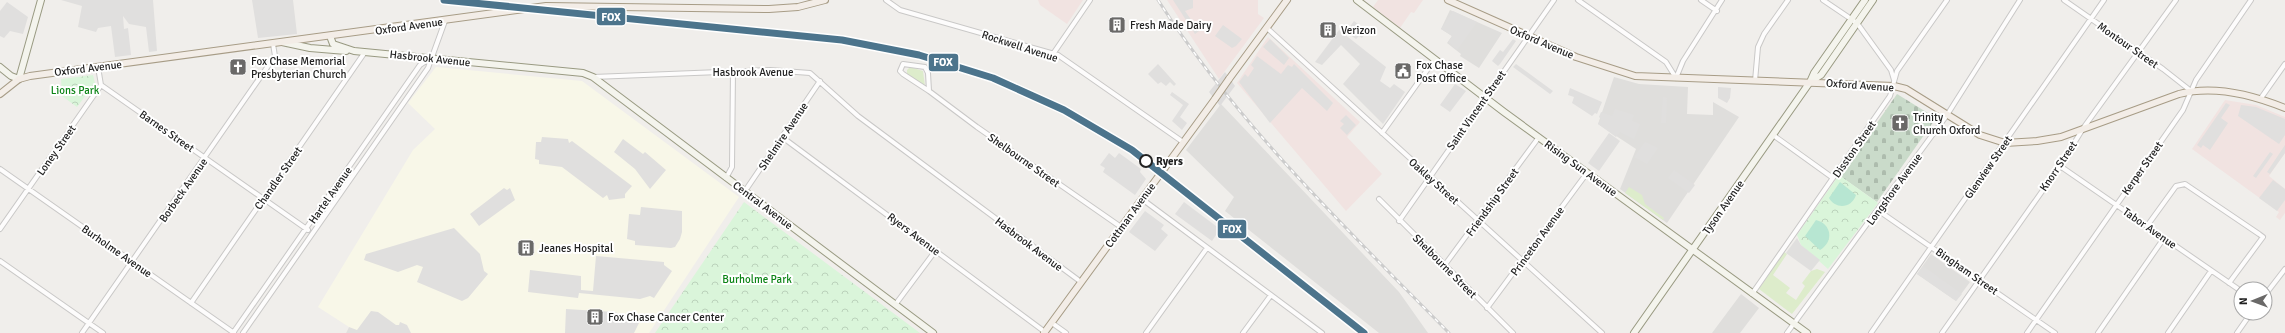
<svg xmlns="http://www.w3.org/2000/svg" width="2285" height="333" font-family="Signika,sans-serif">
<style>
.residential{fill:#dfdedc}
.commercial{fill:#f1e3e1}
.education{fill:#f8f7e8}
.grass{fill:#ddeccb}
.cemetery{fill:url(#cemetery-stones)}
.park{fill:url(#park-crowns)}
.pitch{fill:#b7e6d2}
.parking{fill:#e0dfde}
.pier{fill:#dedddd}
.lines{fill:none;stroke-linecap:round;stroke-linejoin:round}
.street-casing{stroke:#c9c8c7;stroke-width:6}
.secondary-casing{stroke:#999a82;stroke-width:8}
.primary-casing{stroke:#a79c86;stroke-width:8}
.street{stroke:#fdfcfc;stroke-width:4}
.secondary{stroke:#f4f4ed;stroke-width:6}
.primary{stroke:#f3ede7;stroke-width:6}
.rail-casing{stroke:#ccc;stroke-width:3}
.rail{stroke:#fff;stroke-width:1.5;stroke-dasharray:4.5;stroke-linecap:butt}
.primary-bridge-casing{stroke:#a79c86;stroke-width:8;stroke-linecap:butt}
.primary-bridge{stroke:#f3ede7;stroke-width:6}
.rail-1-casing{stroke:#fff;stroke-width:10}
.rail-1{stroke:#4c748c;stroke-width:7}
.stop-dot{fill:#fff;stroke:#222;stroke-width:2}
.labels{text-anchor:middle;stroke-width:4;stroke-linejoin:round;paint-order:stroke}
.poi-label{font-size:11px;fill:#222;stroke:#fff;text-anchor:start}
.street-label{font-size:11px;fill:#222;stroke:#fff}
.park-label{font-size:11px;fill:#0c8416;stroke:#fff}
.stop-label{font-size:11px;font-weight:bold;fill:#222;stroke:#fff;text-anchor:start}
.line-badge{stroke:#fff;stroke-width:1.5}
.badge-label{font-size:11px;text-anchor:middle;font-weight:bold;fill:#fff}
</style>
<defs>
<pattern id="cemetery-stones" width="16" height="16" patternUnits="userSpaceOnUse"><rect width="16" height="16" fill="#cadbca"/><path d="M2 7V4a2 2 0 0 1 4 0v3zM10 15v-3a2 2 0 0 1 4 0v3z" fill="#adbcad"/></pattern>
<pattern id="park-crowns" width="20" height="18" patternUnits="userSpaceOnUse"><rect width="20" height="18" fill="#daf5da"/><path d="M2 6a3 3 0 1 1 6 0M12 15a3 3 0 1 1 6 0" fill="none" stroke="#bbd2bb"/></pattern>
</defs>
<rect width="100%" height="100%" fill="#f0eeeb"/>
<path class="residential" d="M1450,10L1502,33L1479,68L1460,56L1461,54L1447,43L1452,36L1441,29Z
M1614,77L1639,84L1688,87L1687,114L1713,115V102L1739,117L1667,223L1620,189L1636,149L1598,124Z
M1221,104L1399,292L1428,333H1379L1225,211L1234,197L1186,150Z
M1931,254L1970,282L1956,301L1917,274Z
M1741,294L1759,308L1740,333H1712Z"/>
<path class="commercial" d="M1038,0H1083L1067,24L1040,5Z
M1167,0H1258V14L1264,18L1219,79Z
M1378,0H1423L1414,13L1411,12L1400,28L1373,7Z
M1268,37L1360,122L1347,137L1382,174L1346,211L1237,83Z
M2225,100L2256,105L2285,117V153L2269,176L2285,189V213L2280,220L2276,217L2279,212L2192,149Z"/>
<path class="education" d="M436,67L582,81L739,197L649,333H346L349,327L318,307L413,150L435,129L408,103Z"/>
<path class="grass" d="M910,67L923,71L925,86L907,74V70Z
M1629,187L1642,195L1645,204L1664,218L1663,220L1625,193Z
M1784,252L1787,254L1773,275L1790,288L1786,293L1796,300L1805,286L1802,283L1811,271L1817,269L1825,272L1792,314L1759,289Z"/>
<path class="cemetery" d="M1897,94L1936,118L1877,202L1840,176Z"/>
<path class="park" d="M93,75L95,83L77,107L62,96L61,79Z
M1839,175L1878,203L1828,269L1801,245L1797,235Z
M744,202L920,333H655Z"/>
<path class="pitch" d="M1840,182L1856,195C1852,208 1836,210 1829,198Z
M1816,220C1832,224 1834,242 1820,250L1805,236Z"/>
<path class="parking" d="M61,0H153L157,51L149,52L146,27L129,24L123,16L124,29L128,28L131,55L115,57L111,26L98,28L96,32L78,27L82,6Z
M252,0H293L297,34L258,38Z
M1173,0H1193V8L1185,11L1199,31L1195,34Z
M7,2L28,17L23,34L10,31L4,38L0,36V11Z
M1453,11L1477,22L1457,50L1448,42L1452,36L1441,29Z
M1354,21L1367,31L1362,38L1359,36L1356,39L1346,32Z
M1223,25L1242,39L1236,46L1232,48L1215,36Z
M1339,30L1386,67L1380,81L1390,88L1394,84L1405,92L1383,124L1343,84L1360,64L1341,45L1322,65L1315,62Z
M1270,39L1289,58L1284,65L1263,47Z
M1513,39L1516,41L1500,64L1498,66L1492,61L1500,50L1503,52Z
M1257,56L1281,74L1288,65L1292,67L1294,64L1333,103L1327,111L1302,88L1270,123L1239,82L1245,74L1248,77L1254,68L1251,65Z
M1158,64L1176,84L1174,86L1170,82L1166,86L1161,82L1158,84L1148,74Z
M1516,64L1553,91L1550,94L1513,67Z
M1455,84L1466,91L1450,112L1440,105Z
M1718,87L1731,88L1730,98L1727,103L1718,98Z
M1570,88L1602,102L1597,114L1595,113L1592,116L1572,103L1574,97L1568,95Z
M1172,92L1189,104L1180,117L1187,123L1182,130L1172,121L1183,105L1170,95Z
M1663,97L1667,98L1666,123H1661Z
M2226,103L2230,105L2221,118L2228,123L2210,150L2203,145L2201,148L2197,145Z
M2241,105L2256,107L2285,119V135L2279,144L2238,116Z
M1615,109L1634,115L1632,121L1640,124L1634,139L1620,132L1616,137L1598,124L1601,119L1599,117L1601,112L1612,116Z
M1346,115L1356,125L1347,135L1340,128L1344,124L1340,121Z
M1609,133L1620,141L1599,171L1588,163Z
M542,137L568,139L569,143L572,141L632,186L625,194V198L609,200L607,195L603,198L562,167L539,164V160L535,159L536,142H541Z
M623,139L643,154L645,152L666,170L650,189L635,169L614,152Z
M1645,142L1658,148L1647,164L1634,157Z
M2285,145V153L2270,174L2267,172Z
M2270,152L2273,154L2256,178L2253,176Z
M1109,153L1115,158L1119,153L1141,169L1140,172L1146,179L1135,195L1103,172L1105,168L1100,165Z
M1674,170L1695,185L1689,193L1668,178Z
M2273,180L2285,189V200L2277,211L2259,198Z
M504,188L507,190L510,188L515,200L479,226L470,214Z
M1184,202L1220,229L1212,241L1175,214Z
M641,207L682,211V232L680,239L675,247L671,248L635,245V241L627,239L629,214L640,215Z
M1145,211L1164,225L1161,229L1168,235L1155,251L1129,232Z
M454,228L480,254L484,271L488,274L468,298L462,301L417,282L423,267L417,265L398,272L364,260L366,254Z
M1797,238L1801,245L1820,260L1811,271L1786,253Z
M596,256L664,262V265L672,271L654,298L650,296L640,299L579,293L578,298L528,292L530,270L581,276V290L593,291Z
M1923,266L1962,294L1956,301L1917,274Z
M566,309L615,312L639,323L634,333H565Z
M371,311L378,312L396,325H399L400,322L407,325L411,333H346L349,327L357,330Z"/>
<path class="pier" d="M1225,72L1235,86L1220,106L1209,92Z"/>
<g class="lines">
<g class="street-casing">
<path id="street" d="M886,0L900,10L1058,55L1183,142
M1578,0L1666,62L1676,78
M1701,0L1717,11
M1823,0L1857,23L1891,70L1894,80
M2064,0L2163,69L2191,91
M1267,28L1602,333
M1053,54L1090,0
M903,64L925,67L928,73L929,91L903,74L900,71Z
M593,77L770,70L810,73L858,116L1081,282
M1676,78L1683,61L1722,0
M1755,81L1758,47L1764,34L1788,0
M101,85L308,230
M929,91L977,127L1121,227
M2261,98L2285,64
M1382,133L1435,59
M1773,135L1833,178
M782,137L1045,332
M2060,166L2241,291
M0,169L234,333
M726,178L732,167L733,71
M745,191L820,81
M1142,199L1322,333
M1379,199L1513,333
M1879,211L2055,333
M1399,221L1554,0
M2147,226L2176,186L2185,184L2259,234L2263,237L2229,283
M0,229L101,85L98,67
M0,261L103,333
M1444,266L1539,137
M1752,294L1890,96L1897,71L1947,0
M2265,295L2285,269
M191,303L365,52
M895,305L936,250
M1487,308L1587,173
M1052,323L1066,333
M82,333L275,56L273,44
M233,333L420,65L429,59
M243,333L428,68L445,21
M1146,333L1207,248
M1243,333L1271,295
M1787,333L1947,115L2020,0
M1871,333L2104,0
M1942,333L2060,166L2084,127L2176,0
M2027,333L2183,110L2196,80L2251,0
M2098,333L2164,238
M2168,333L2211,271
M2237,333L2251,313"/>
</g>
<g class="secondary-casing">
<path id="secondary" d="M1357,0L1504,112L1807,333
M330,36L333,44L354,51L583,73L593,77L933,333
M282,42L310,48L346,51
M0,67L11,76L19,79L41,0
M1810,82L1821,75L1873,0
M1634,333L1810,82L1814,73L1865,0"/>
</g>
<g class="primary-casing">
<path id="primary" d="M1448,0L1576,57L1635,76L1894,86L1906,89L1980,135L2005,143L2037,141L2061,137L2179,94C2213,85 2253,95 2285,108
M1229,79L1287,0
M0,94L19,79L30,76L546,6L769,9L798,7L825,0
M1044,333L1215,99"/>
</g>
<use href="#street" class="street"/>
<use href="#secondary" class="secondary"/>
<use href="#primary" class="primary"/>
<g class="rail-casing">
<path id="rail" d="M1158,0C1238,125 1346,228 1449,333"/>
</g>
<use href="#rail" class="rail"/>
<g class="primary-bridge-casing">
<path id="primary-bridge" d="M1215,99L1229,79"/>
</g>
<use href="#primary-bridge" class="primary-bridge"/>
<g class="rail-1-casing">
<path id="rail-1" d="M444,0L842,40L919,55L993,78L1064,110L1132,150L1364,333"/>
</g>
<use href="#rail-1" class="rail-1"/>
</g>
<defs>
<g id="building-square" transform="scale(0.9)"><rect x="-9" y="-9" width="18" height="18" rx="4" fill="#6a6968" stroke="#fff"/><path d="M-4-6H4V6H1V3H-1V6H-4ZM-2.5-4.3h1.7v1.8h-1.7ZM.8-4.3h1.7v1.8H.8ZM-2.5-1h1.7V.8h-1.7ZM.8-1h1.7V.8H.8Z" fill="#fff"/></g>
<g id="church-square" transform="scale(0.9)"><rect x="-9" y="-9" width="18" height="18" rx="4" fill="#6a6968" stroke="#fff"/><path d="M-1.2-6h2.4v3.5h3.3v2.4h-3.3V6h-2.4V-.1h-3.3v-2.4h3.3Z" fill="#fff"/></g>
<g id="civic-square" transform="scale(0.9)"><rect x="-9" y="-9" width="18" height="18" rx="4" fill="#6a6968" stroke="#fff"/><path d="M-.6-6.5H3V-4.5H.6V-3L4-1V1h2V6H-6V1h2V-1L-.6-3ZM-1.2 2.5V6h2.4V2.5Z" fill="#fff"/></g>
</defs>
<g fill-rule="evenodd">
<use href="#building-square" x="1117" y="25"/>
<use href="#building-square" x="1328" y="30"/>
<use href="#church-square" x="238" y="67"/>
<use href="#civic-square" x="1403" y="71"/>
<use href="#church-square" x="1900" y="123"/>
<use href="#building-square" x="526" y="248"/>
<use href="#building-square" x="595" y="317"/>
</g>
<circle class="stop-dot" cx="1146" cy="161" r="6"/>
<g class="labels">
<g class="poi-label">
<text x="1130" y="29">Fresh Made Dairy</text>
<text x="1341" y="34">Verizon</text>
<text x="251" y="65">Fox Chase Memorial<tspan x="251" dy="13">Presbyterian Church</tspan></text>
<text x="1416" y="69">Fox Chase<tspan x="1416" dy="13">Post Office</tspan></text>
<text x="1913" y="121">Trinity<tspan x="1913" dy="13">Church Oxford</tspan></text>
<text x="539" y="252">Jeanes Hospital</text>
<text x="608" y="321">Fox Chase Cancer Center</text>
</g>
<g class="street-label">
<text transform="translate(409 26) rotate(-8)" y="4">Oxford Avenue</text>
<text transform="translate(1542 42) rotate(23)" y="4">Oxford Avenue</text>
<text transform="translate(2128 45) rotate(35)" y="4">Montour Street</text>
<text transform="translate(1020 46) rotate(18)" y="4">Rockwell Avenue</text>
<text transform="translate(430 58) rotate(6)" y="4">Hasbrook Avenue</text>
<text transform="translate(88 68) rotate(-7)" y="4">Oxford Avenue</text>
<text x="753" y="76">Hasbrook Avenue</text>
<text transform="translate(1860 85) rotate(4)" y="4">Oxford Avenue</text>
<text transform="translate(1476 110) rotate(-55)" y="4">Saint Vincent Street</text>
<text transform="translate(167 131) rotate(35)" y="4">Barnes Street</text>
<text transform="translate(783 136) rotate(-56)" y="4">Shelmire Avenue</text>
<text transform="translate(1854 149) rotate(-55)" y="4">Disston Street</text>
<text transform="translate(56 150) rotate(-55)" y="4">Loney Street</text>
<text transform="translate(1024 160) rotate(35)" y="4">Shelbourne Street</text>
<text transform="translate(2058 166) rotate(-56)" y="4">Knorr Street</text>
<text transform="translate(1988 167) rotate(-55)" y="4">Glenview Street</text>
<text transform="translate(1581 168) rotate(36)" y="4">Rising Sun Avenue</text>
<text transform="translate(2142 168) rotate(-55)" y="4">Kerper Street</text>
<text transform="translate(278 178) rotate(-55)" y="4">Chandler Street</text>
<text transform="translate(1434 181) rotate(42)" y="4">Oakley Street</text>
<text transform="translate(1894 189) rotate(-54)" y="4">Longshore Avenue</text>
<text transform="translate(183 190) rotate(-55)" y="4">Borbeck Avenue</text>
<text transform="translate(330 195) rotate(-55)" y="4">Hartel Avenue</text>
<text transform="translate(1492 202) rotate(-54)" y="4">Friendship Street</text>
<text transform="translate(763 205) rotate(37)" y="4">Central Avenue</text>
<text transform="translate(1723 207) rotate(-55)" y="4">Tyson Avenue</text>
<text transform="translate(1130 215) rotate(-54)" y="4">Cottman Avenue</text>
<text transform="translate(2150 228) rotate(35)" y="4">Tabor Avenue</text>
<text transform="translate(914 234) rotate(37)" y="4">Ryers Avenue</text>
<text transform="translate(1537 241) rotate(-54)" y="4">Princeton Avenue</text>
<text transform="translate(1029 244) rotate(37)" y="4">Hasbrook Avenue</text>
<text transform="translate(117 251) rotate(35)" y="4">Burholme Avenue</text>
<text transform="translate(1445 266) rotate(45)" y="4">Shelbourne Street</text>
<text transform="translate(1967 271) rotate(35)" y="4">Bingham Street</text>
</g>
<g class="park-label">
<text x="75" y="94">Lions Park</text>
<text x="757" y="283">Burholme Park</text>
</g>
<g class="stop-label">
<text x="1156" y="165">Ryers</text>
</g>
</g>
<g class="line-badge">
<rect x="596" y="7" width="30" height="19" rx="4" fill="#4c748c"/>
<rect x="928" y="53" width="31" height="19" rx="4" fill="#4c748c"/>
<rect x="1217" y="219" width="30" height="20" rx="4" fill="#4c748c"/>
</g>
<g class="badge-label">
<text x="611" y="21">FOX</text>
<text x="943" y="66">FOX</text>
<text x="1232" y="233">FOX</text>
</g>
<g transform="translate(2253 301) rotate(269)"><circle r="19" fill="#ffffff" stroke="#a7a7a7"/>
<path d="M0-3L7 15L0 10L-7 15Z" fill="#6a6968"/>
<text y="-6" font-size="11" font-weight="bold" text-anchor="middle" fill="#222222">N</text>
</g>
</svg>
